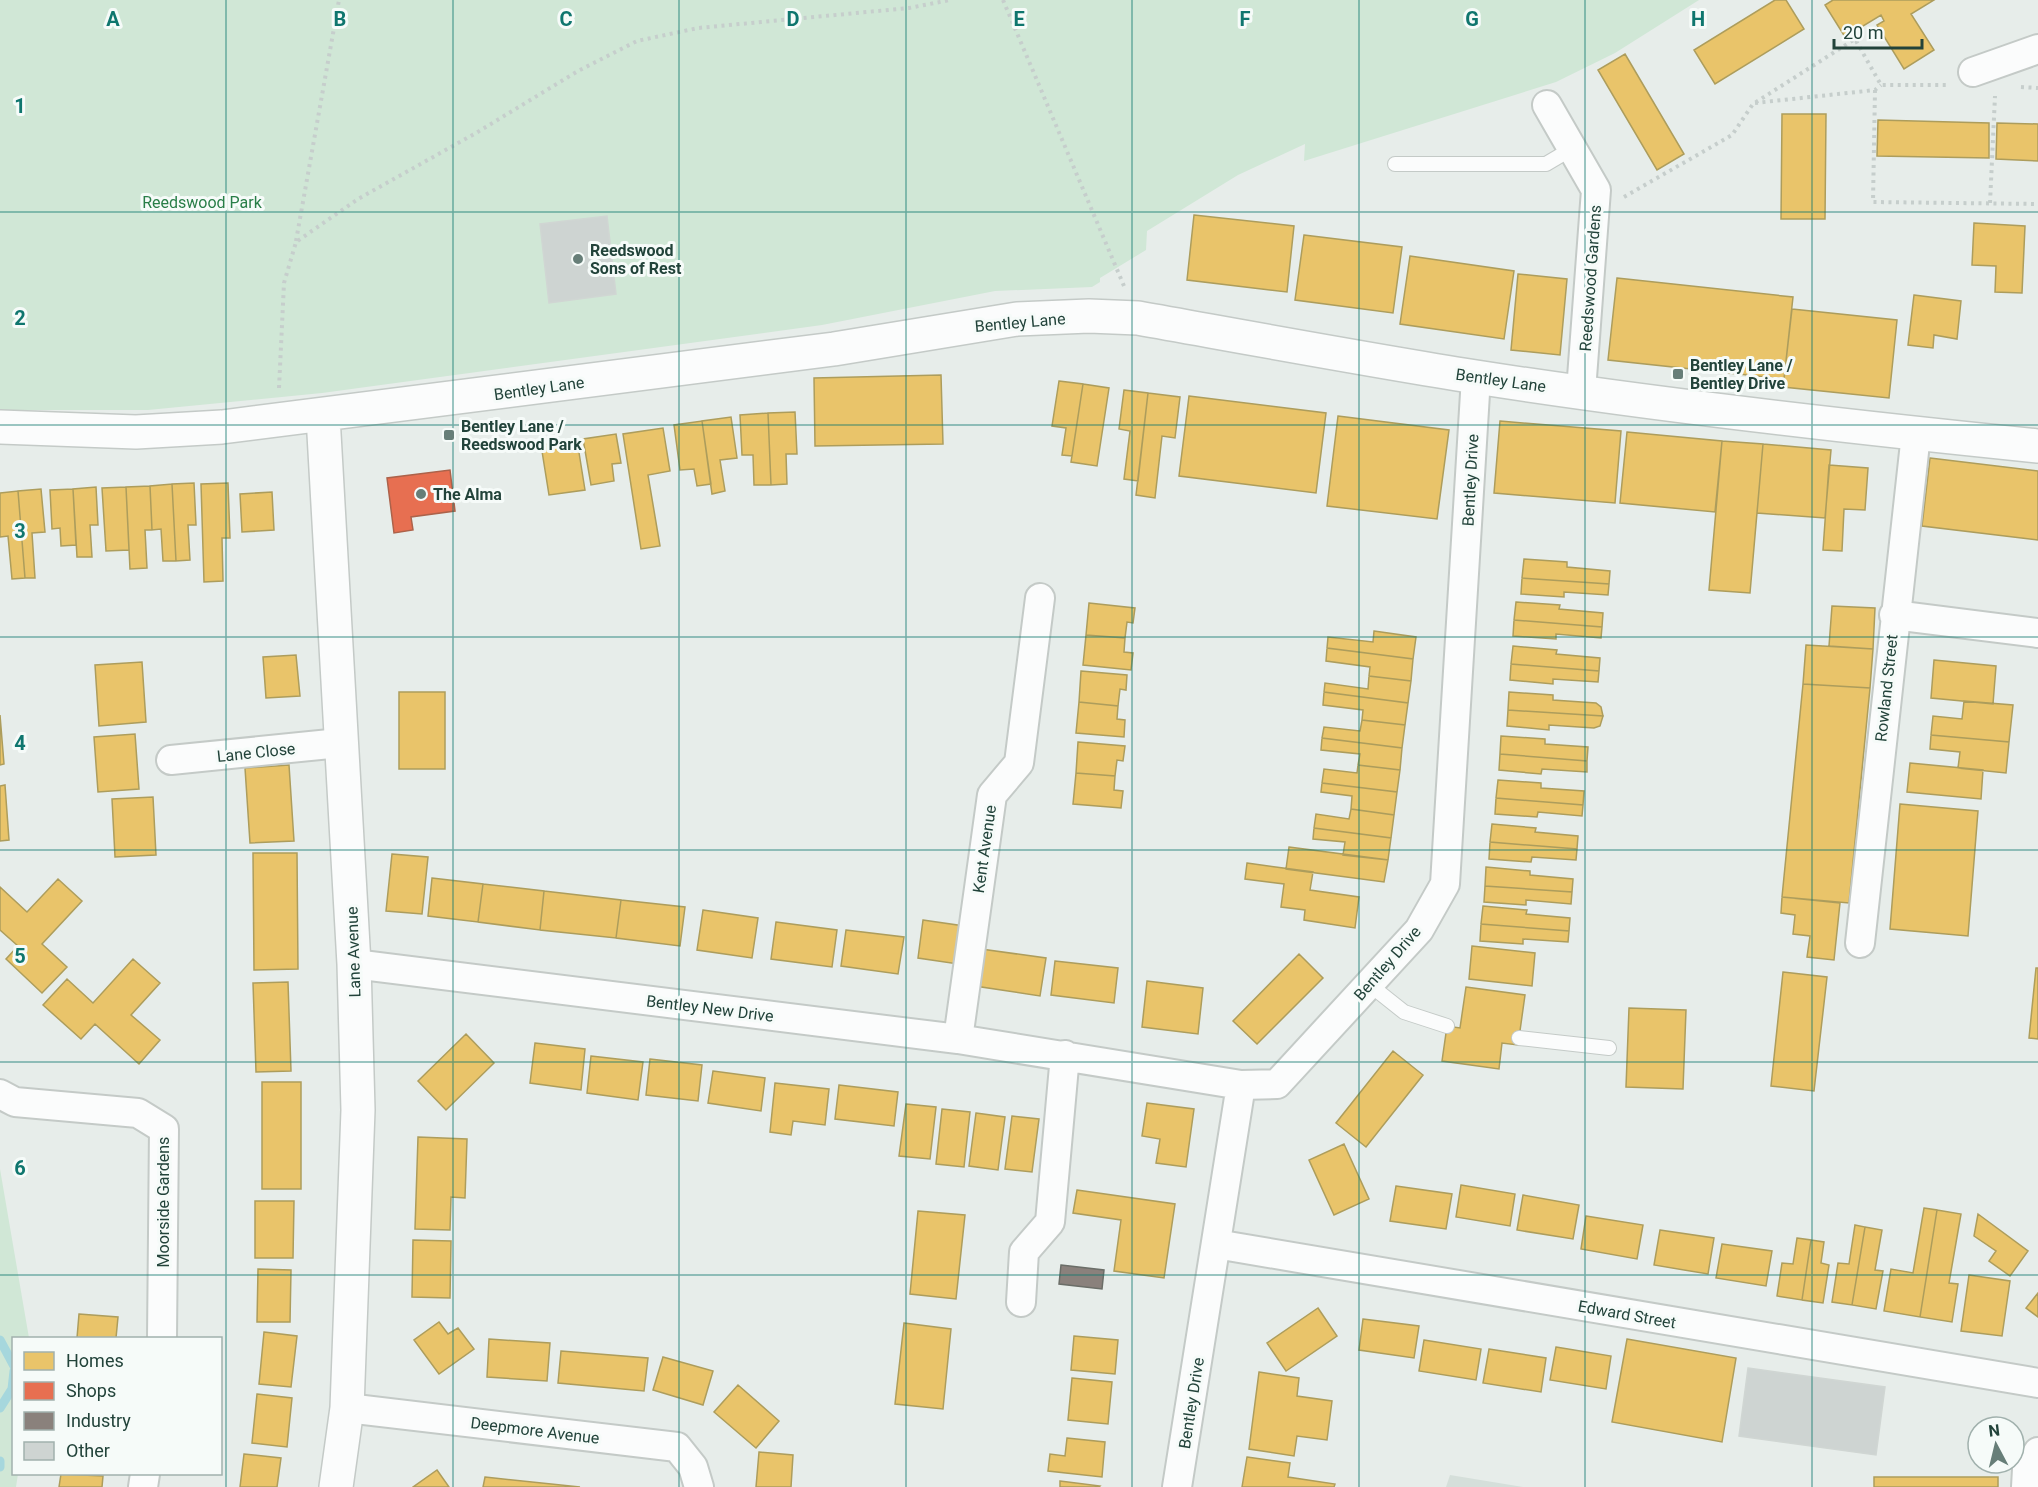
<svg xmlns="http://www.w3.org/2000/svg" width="2038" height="1487" font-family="Roboto,sans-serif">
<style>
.built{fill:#d5dfda}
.green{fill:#d0e7d6}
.homes{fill:#e9c46a;stroke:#ad9d5c;stroke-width:1.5}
.shops{fill:#e76f51;stroke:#ac624a;stroke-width:1.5}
.industry{fill:#8a817c;stroke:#6b6e68;stroke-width:1.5}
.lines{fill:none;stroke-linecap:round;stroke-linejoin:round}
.stream{stroke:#a6d7dd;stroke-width:9}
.building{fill:#ced4d2;stroke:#d0d6d3;stroke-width:1.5}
.service-casing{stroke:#c4cac7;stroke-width:16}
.minor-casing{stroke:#c4cac7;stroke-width:32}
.tertiary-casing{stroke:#c4cac7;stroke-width:36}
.path{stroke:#c6cecc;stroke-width:4;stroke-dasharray:3 4.5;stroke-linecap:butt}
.service{stroke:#fbfcfc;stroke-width:14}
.minor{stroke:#fbfcfc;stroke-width:28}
.tertiary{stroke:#fbfcfc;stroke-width:33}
.grid{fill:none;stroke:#0f766e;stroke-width:1.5;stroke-opacity:0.55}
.poi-dot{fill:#677e78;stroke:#f6fbf9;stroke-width:2}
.labels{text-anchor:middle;stroke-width:6;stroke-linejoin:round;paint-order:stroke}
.park-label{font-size:16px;fill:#297e48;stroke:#f6fbf9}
.poi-label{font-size:16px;font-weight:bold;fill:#22433a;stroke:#f6fbf9;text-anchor:start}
.street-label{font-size:16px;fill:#22433a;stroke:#f6fbf9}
.grid-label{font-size:20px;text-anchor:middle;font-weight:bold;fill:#0f766e;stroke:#f6fbf9;stroke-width:6;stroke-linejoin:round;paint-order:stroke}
</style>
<rect width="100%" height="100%" fill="#e7edea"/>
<path class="built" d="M1450,1475L1523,1487H1446Z"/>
<path class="green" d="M0,0H1699L1615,53L1556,82L1304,161L1305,144L1238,175L1147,231L1146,250L1100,278V282L1092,287L995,291L822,325L322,393L148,410H0Z
M0,1169L29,1338H14V1474H18L16,1487H0Z"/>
<path class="homes" d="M1775,0H1786L1804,29L1715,84L1694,50Z
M1833,0H1934L1911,14L1934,50L1904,69L1877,25L1884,21L1881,15L1845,37L1825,5Z
M1625,54L1684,154L1657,170L1598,70Z
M1782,114H1826L1825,219H1781Z
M1878,120L1989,123V158L1877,156Z
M1997,123L2038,124V161L1996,159Z
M1194,215L1294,226L1287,292L1187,280Z
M1974,223L2025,226L2022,293L1995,292L1996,266L1972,265Z
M1304,235L1402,247L1393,313L1295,300Z
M1410,256L1514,271L1504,339L1400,324Z
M1518,274L1567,279L1560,355L1511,350Z
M1617,278L1793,297L1784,379L1608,360Z
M1914,295L1961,301L1957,339L1934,335L1933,348L1908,345Z
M1792,309L1897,320L1889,398L1783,387Z
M941,375L943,444L815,446L814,378Z
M1059,381L1083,384L1072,456L1062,455L1066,428L1052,426Z
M1083,384L1109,388L1097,466L1071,462Z
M1124,390L1148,393L1138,481L1124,479L1130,431L1119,429Z
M1148,393L1180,397L1175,438L1162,436L1155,498L1136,495Z
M1189,396L1326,413L1316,493L1179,476Z
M795,412L797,454H786L787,484L771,485L768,413Z
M768,413L771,485H754L753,455H742L740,415Z
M1338,416L1449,430L1437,519L1327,506Z
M731,417L737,458L720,460L725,491L712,494L702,421Z
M702,421L711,484L697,486L694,469L680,470L674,425Z
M1500,421L1621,431L1615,503L1494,493Z
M663,428L670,471L648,475L660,546L641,549L623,434Z
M1627,432L1722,441L1715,512L1620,503Z
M616,434L621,463L612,464L614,481L591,485L583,439Z
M577,440L585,490L549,495L541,445Z
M1722,441L1763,444L1750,593L1709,590Z
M1763,444L1831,450L1825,518L1757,513Z
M1930,458L2038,471V540L1922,526Z
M1829,465L1868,468L1865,510L1844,509L1842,551L1823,550Z
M194,483L196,525H188L190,560L176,561L172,484Z
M228,483L230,538H222L223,581L204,582L201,484Z
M172,484L176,561H163L161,529L152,530L150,486Z
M150,486L152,530H145L147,568L130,569L126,487Z
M96,487L98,525H90L92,557H77L73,489Z
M126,487L129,550L106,551L102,488Z
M41,489L45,532L32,533L35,578H25L18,491Z
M73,489L76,545L61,546L60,528L52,529L50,490Z
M18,491L25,578L12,579L8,536L0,537V493Z
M272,492L274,530L242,532L240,494Z
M1524,559L1567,562V567L1610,571L1609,584L1522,578Z
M1522,578L1609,584L1608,595L1564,592V597L1521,594Z
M1516,602L1560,605L1559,609L1603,613L1602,627L1514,620Z
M1089,603L1135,608L1133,623L1127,622L1125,638L1086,635Z
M1832,606L1875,608L1873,649L1829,646Z
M1514,620L1602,627L1601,638L1556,634V639L1513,636Z
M1374,631L1416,637L1413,659L1327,648L1328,637L1373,642Z
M1086,635L1125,638L1124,652L1133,653L1131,670L1083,665Z
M1806,645L1873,649L1870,688L1803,684Z
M1513,646L1557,650L1556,654L1600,658L1599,671L1511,664Z
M1327,648L1413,659L1411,681L1369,676L1370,667L1326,661Z
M296,655L300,696L266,698L263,657Z
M1934,660L1996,666L1993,704L1931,698Z
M142,662L146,722L99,726L95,665Z
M1511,664L1599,671L1598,682L1553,679V684L1510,680Z
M1081,671L1127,675L1126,690L1120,689L1118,706L1079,702Z
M1369,676L1411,681L1408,703L1324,692L1325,683L1368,689Z
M1803,684L1870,688L1849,903L1782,897Z
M399,692H445V769H399Z
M1324,692L1408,703L1405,725L1362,720L1363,710L1323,705Z
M1509,692L1553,695V700L1596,703L1601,707L1603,716L1508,710Z
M1964,701L2013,705L2009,742L1931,735L1933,716L1962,719Z
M1079,702L1118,706L1117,719L1125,720L1124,737L1076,733Z
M1508,710L1603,716L1600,726L1594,728L1549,725V730L1507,726Z
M0,715L4,764L0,765Z
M1362,720L1405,725L1402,748L1322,738L1324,727L1360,731Z
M135,734L139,789L98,792L94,737Z
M1931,735L2009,742L2006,773L1958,768L1960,752L1930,749Z
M1501,736L1545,739V744L1588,747L1587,761L1500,754Z
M1322,738L1402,748L1400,770L1358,765L1360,754L1321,750Z
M1078,742L1125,746L1123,761L1117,760L1115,776L1076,773Z
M1500,754L1587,761V772L1542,769L1541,774L1499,770Z
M1910,763L1983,770L1981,799L1907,792Z
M289,765L294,841L250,843L245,768Z
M1358,765L1400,770L1397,792L1322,783L1324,769L1357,773Z
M1076,773L1115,776L1114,790L1123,791L1121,808L1073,804Z
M1498,780L1541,783V788L1584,791L1583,805L1496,798Z
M1322,783L1397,792L1394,815L1351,809L1352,796L1321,792Z
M5,785L9,840L0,841V786Z
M153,797L156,855L115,857L112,799Z
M1496,798L1583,805L1582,816L1538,812L1537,817L1495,814Z
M1900,804L1978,811L1968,936L1890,929Z
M1351,809L1394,815L1391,838L1314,828L1316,814L1349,819Z
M1492,824L1536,828L1535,832L1578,836L1577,849L1490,842Z
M1314,828L1391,838L1388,860L1343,855L1345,842L1313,839Z
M1490,842L1577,849L1576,860L1532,857L1531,862L1489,859Z
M1289,847L1388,860L1384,882L1286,869Z
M253,853H297L298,969L254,970Z
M392,854L428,857L422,914L386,911Z
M1247,863L1313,872L1310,890L1359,897L1355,928L1304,920L1305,910L1281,907L1284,884L1245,879Z
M1486,867L1530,871V875L1573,879L1572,892L1485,886Z
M432,878L483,884L478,922L428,916Z
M58,879L82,901L42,944L67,967L42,993L6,959L18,946L0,930V887L27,912Z
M483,884L544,891L540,930L478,922Z
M1485,886L1572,892L1571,904L1526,900V905L1484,902Z
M544,891L621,900L616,938L540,930Z
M1782,897L1840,903L1834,960L1807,957L1810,936L1793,934L1795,915L1781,913Z
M621,900L685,907L680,946L616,938Z
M1483,906L1527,910L1526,914L1570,918L1569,931L1481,924Z
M703,910L758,918L752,958L697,950Z
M923,920L964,926L958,964L918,958Z
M776,922L837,930L832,967L771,959Z
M1481,924L1569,931L1568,942L1523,939V944L1480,941Z
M846,930L904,937L898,974L841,966Z
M1472,946L1535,953L1532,986L1469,979Z
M981,949L1046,958L1040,996L975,986Z
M1299,954L1323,978L1257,1044L1233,1021Z
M133,959L160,983L131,1015L160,1040L139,1064L95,1024L81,1039L43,1005L67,979L93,1003Z
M1055,961L1118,968L1114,1003L1051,995Z
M2036,968H2038V1039L2029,1038Z
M1783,972L1827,977L1814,1091L1771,1086Z
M1147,981L1203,988L1198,1034L1142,1027Z
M288,982L291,1071L256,1072L253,983Z
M1466,987L1525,995L1518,1045L1502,1043L1499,1069L1442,1061L1447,1026L1460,1028Z
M1629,1008L1686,1010L1683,1089L1626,1087Z
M466,1034L494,1063L446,1110L418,1081Z
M535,1043L585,1049L581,1090L530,1083Z
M1393,1051L1423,1075L1366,1147L1336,1123Z
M591,1056L643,1062L638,1100L587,1093Z
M650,1059L702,1065L698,1101L646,1095Z
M713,1071L765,1078L761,1111L708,1103Z
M262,1082H301V1189H262Z
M775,1083L829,1089L825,1125L793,1121L791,1135L770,1132Z
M839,1085L898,1092L894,1126L835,1119Z
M1147,1103L1194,1109L1186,1167L1156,1163L1160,1139L1142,1136Z
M906,1104L936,1107L930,1159L899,1156Z
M942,1109L970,1112L964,1167L936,1164Z
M976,1113L1005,1117L998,1170L969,1166Z
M1012,1116L1039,1119L1032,1172L1005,1169Z
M418,1137L467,1139L465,1198L451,1197L450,1230L415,1229Z
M1344,1144L1369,1199L1334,1215L1309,1160Z
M1461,1185L1515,1194L1510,1226L1456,1217Z
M1396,1186L1452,1194L1446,1229L1390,1221Z
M1077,1190L1175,1204L1164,1278L1114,1271L1121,1220L1073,1213Z
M1523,1195L1579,1205L1573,1239L1517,1230Z
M255,1201H294L293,1258H255Z
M1924,1208L1937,1210L1920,1317L1884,1311L1891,1269L1913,1273Z
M1937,1210L1961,1214L1949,1283L1958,1284L1952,1322L1920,1317Z
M918,1211L965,1215L956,1299L910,1294Z
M1978,1214L2028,1251L2010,1276L1989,1261L1996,1251L1974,1236Z
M1586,1216L1643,1225L1637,1259L1581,1249Z
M1855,1225L1865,1227L1852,1305L1832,1302L1838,1263L1849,1264Z
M1865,1227L1882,1230L1875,1270L1883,1271L1876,1309L1852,1305Z
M1660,1230L1714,1238L1708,1274L1654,1265Z
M1797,1238L1811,1240L1802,1300L1777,1296L1782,1263L1793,1264Z
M413,1240L451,1241L450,1298L412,1297Z
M1811,1240L1824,1242L1821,1263L1829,1265L1823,1303L1802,1300Z
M1722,1244L1772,1251L1766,1286L1716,1278Z
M258,1269L291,1270L290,1322H257Z
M1969,1275L2010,1281L2002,1336L1961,1331Z
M2038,1293V1317L2026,1308Z
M1318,1308L1337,1336L1286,1371L1267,1343Z
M79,1314L118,1317L116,1338H77Z
M1363,1319L1419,1326L1414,1358L1359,1350Z
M439,1322L448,1334L458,1328L474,1349L439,1374L414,1340Z
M904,1323L951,1329L943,1409L895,1404Z
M264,1332L297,1336L291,1387L259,1384Z
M1074,1336L1118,1340L1115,1374L1071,1370Z
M489,1339L550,1343L547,1381L487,1377Z
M1627,1339L1736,1358L1722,1442L1612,1422Z
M1424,1340L1481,1349L1476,1380L1419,1371Z
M1556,1347L1611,1356L1606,1389L1550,1380Z
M1489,1349L1546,1358L1541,1392L1483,1383Z
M561,1351L648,1358L644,1391L558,1383Z
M663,1357L713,1371L703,1405L653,1390Z
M1259,1372L1299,1378L1297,1396L1332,1401L1327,1440L1297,1436L1294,1456L1249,1449Z
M1072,1378L1112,1382L1108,1424L1068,1420Z
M738,1385L779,1421L756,1448L714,1412Z
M257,1394L292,1398L287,1447L252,1443Z
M1067,1438L1105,1442L1102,1477L1048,1471L1050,1454L1065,1456Z
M759,1452L793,1455L791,1487H756Z
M244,1454L281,1458L277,1487H240Z
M1247,1457L1290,1463L1288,1477L1335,1484L1334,1487H1242Z
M437,1470L449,1487H413Z
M61,1474L103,1476L102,1487H59Z
M485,1477L580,1487H483Z
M1874,1477H1998V1487H1874Z
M1060,1481L1100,1486L1099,1487H1060Z"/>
<path class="shops" d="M450,470L455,511L411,517L413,530L394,533L387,478Z"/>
<path class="industry" d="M1061,1265L1104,1270L1102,1289L1059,1284Z"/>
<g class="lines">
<path class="stream" d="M0,1340L14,1366
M0,1408L12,1389L14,1371
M0,1461V1467"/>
</g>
<path class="building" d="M607,216L616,294L549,303L540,224Z
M1748,1368L1885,1387L1876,1455L1739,1436Z"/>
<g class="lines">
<g class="service-casing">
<path id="service" d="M1395,164H1546L1573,148
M1370,985L1404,1012L1447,1026
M1519,1038L1609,1048"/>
</g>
<g class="minor-casing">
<path id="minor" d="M1973,72L2038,49
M1547,105L1596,190L1581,391
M1894,615L2038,633
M171,760L340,743
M1860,943L1916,434
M354,964L958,1039L1241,1085
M958,1039L992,795L1019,763L1040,598
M0,1094L15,1102L138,1113L164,1129L162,1338
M1216,1244L2038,1383
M1021,1302L1024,1252L1050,1222L1065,1055
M347,1408L677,1447L693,1467L699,1487
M143,1487L145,1474
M1177,1487L1241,1085L1277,1084L1419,930L1445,884L1476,377
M2026,1487L2027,1469L2038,1452"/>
</g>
<g class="tertiary-casing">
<path id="tertiary" d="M323,416L354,964L358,1110L347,1408L336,1487
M0,427L136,432L222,427L834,349L1017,319L1089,316L1138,318C1250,338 1363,359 1476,377C1662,406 1850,427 2038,446"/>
</g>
<path class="path" d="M1003,0L1124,286
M2021,87L2038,88
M1875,90L1873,202L2038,204
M1755,103L1875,90L1881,85
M1624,197L1732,135L1753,104L1855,39L1881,85H1948
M1990,203L1995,96
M296,241L339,0
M279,388L284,283L296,242L358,199L476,133L578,71L637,41L698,28L909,8L950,0"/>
<use href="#service" class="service"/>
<use href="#minor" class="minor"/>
<use href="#tertiary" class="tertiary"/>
</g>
<path class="grid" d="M226,0V1487M453,0V1487M679,0V1487M906,0V1487M1132,0V1487M1359,0V1487M1585,0V1487M1812,0V1487M0,212H2038M0,425H2038M0,637H2038M0,850H2038M0,1062H2038M0,1275H2038"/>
<g class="poi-dot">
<circle cx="578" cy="259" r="6"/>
<rect x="1672" y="368" width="12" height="12" rx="3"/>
<rect x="443" y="429" width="12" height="12" rx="3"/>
<circle cx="421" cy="494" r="6"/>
</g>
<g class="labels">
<g class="park-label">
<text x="202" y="208">Reedswood Park</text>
</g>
<g class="poi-label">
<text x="590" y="256">Reedswood<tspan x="590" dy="18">Sons of Rest</tspan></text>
<text x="1690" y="371">Bentley Lane /<tspan x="1690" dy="18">Bentley Drive</tspan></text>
<text x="461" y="432">Bentley Lane /<tspan x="461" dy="18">Reedswood Park</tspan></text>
<text x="433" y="500">The Alma</text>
</g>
<g class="street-label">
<text transform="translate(1590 278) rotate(-86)" y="6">Reedswood Gardens</text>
<text transform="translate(1020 322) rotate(-5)" y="6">Bentley Lane</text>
<text transform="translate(1501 380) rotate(8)" y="6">Bentley Lane</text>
<text transform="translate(539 388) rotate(-8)" y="6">Bentley Lane</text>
<text transform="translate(1470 480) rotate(-87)" y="6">Bentley Drive</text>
<text transform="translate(1886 688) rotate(-84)" y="6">Rowland Street</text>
<text transform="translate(256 752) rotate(-6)" y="6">Lane Close</text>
<text transform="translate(984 849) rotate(-82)" y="6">Kent Avenue</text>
<text transform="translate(353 952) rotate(-92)" y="6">Lane Avenue</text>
<text transform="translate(1387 963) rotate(-49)" y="6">Bentley Drive</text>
<text transform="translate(710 1008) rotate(7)" y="6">Bentley New Drive</text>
<text transform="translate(163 1202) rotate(-90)" y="6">Moorside Gardens</text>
<text transform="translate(1627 1314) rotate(10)" y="6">Edward Street</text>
<text transform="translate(1191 1403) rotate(-81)" y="6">Bentley Drive</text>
<text transform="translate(535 1430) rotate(7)" y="6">Deepmore Avenue</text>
</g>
</g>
<g class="grid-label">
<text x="113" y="26">A</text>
<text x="340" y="26">B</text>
<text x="566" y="26">C</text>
<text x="793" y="26">D</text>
<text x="1019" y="26">E</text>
<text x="1245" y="26">F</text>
<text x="1472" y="26">G</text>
<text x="1698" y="26">H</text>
<text x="20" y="113">1</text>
<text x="20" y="325">2</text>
<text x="20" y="538">3</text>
<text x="20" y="750">4</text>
<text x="20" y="963">5</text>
<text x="20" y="1175">6</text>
</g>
<rect x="12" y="1337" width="210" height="138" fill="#f6fbf9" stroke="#a1b1ad" stroke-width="1.5"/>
<rect x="24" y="1352" width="30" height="18" fill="#e9c46a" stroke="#a1b1ad" stroke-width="1.5"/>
<text x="66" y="1367" font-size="18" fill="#22433a">Homes</text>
<rect x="24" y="1382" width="30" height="18" fill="#e76f51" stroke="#a1b1ad" stroke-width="1.5"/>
<text x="66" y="1397" font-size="18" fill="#22433a">Shops</text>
<rect x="24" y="1412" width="30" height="18" fill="#8a817c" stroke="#a1b1ad" stroke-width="1.5"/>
<text x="66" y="1427" font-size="18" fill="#22433a">Industry</text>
<rect x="24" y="1442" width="30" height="18" fill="#ced4d2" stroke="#a1b1ad" stroke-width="1.5"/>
<text x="66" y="1457" font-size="18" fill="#22433a">Other</text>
<g transform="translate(1996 1445) rotate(353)"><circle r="28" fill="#f6fbf9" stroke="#a1b1ad" stroke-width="1.5"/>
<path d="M0-4.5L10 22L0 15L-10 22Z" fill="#677e78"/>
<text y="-9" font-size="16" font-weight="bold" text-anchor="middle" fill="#22433a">N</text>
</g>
<path d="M1834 39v9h88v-9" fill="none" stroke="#22433a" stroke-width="3"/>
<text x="1843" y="39" font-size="18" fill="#22433a" stroke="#f6fbf9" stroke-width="4.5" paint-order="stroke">20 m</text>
</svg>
